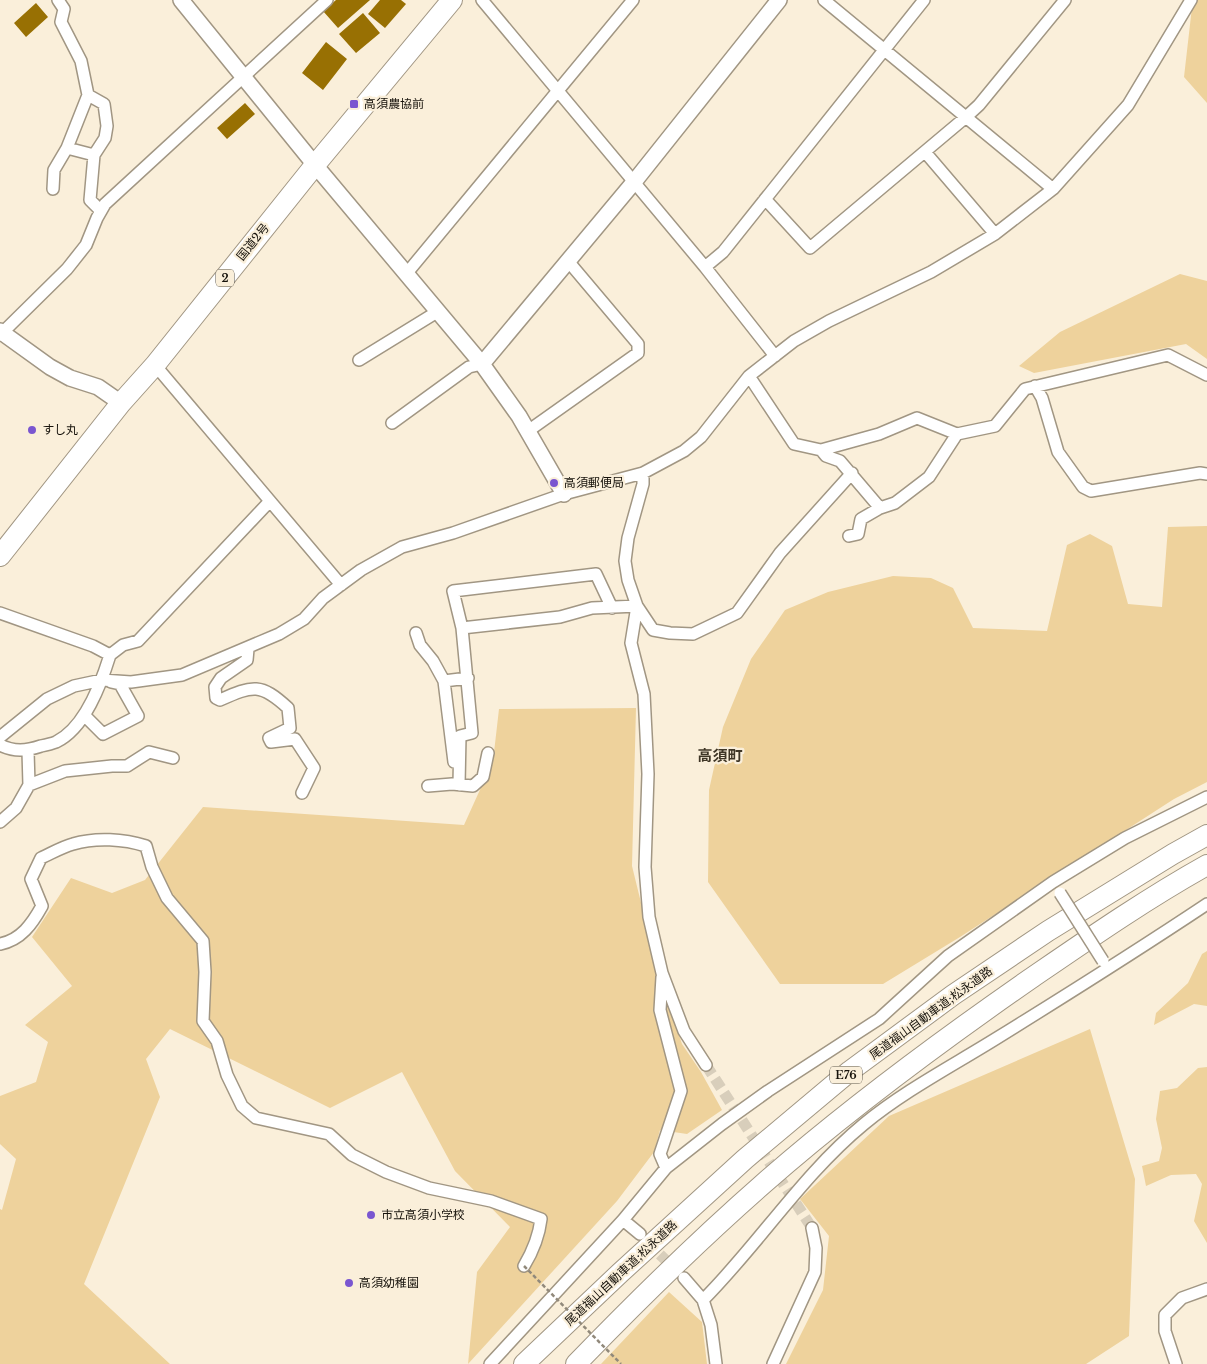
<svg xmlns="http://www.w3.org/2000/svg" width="1207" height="1364" font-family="'Libre Baskerville','Noto Sans JP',serif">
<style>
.green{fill:#eed29c}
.building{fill:#987003}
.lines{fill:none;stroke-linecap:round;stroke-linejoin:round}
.street-tunnel{stroke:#d8cebb;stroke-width:11;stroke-dasharray:11 5.5;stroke-linecap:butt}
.street-casing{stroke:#a19683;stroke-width:14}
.secondary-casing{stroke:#a19683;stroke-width:18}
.highway-casing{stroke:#a19683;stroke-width:22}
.street{stroke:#fff;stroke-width:11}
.secondary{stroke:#fff;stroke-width:15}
.highway{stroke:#fff;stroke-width:20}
.street-bridge-casing{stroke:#a19683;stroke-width:14;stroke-linecap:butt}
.path-bridge{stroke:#91897b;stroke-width:2.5;stroke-dasharray:4 2.5;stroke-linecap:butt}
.street-bridge{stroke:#fff;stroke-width:11}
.poi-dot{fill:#7a56d0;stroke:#faefda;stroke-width:2}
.labels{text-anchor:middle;stroke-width:4.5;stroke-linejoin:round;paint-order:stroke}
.shield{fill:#faefda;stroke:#5a5449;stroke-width:1}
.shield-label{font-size:11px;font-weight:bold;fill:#16120b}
.poi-label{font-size:12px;fill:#16120b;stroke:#faefda;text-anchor:start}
.street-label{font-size:12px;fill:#16120b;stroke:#faefda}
.quarter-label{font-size:15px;font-weight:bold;fill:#3f3626;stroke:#faefda}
</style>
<rect width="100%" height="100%" fill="#faefda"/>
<path class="green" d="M1196,0H1207V103L1184,77L1192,7Z
M1180,274L1207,281V359L1186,344L1034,373L1019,366L1060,332Z
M1207,526V782L1174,799L960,937L883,984H780L708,882L709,790L723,727L751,659L785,610L828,592L893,576L931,578L953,588L973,628L1047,631L1067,545L1090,534L1112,546L1128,604L1162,607L1168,527Z
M636,708L632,866L658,972L682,1044L701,1072L722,1110L687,1134L660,1130L654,1152L617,1201L468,1364L477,1272L510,1227L455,1171L402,1072L330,1108L170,1029L146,1059L160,1097L84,1284L170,1364H0V1209L2,1210L16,1159L0,1144V1096L36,1082L48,1042L25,1025L72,986L32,937L71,878L112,893L145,880L203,807L464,825L493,761L499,709Z
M1207,951V1006L1194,1004L1154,1025L1156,1013L1188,983L1202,954Z
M1090,1029L1135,1179L1129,1336L1086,1364H786L823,1290L829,1236L800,1199L889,1116Z
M1207,1067V1243L1194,1221L1202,1184L1196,1174L1171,1175L1146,1186L1142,1166L1159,1161L1162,1148L1156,1119L1160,1091L1177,1088L1198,1068Z
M669,1292L702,1322L707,1364H601Z"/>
<path class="building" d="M336,0H370L338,28L323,11Z
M380,0H401L406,4L385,28L368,14Z
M36,3L48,17L26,37L14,23Z
M363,13L380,33L356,53L339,34Z
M326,42L347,59L323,90L302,73Z
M245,103L255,114L227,139L217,128Z"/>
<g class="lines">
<path class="street-tunnel" d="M706,1065L812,1228
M648,1243L676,1270"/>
<g class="street-casing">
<path id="street" d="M58,0L64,9L61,22L81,61L88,95L104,104L107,126L105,138L94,155L90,200L101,211
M482,0L705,267L775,356
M824,0L1053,189
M67,148L94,155
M925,152L995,234
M53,189L54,170L67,148L88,95
M765,199L810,248L966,117L979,105L1065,0
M705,267L723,252L924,0
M407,273L633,0
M0,335L67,269L86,245L97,218L105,204L327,0
M359,360L437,312
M155,365L341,585
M749,376L794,444L821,450L879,434L917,418L957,434L995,426L1025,389L1168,355L1207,375
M1035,386L1042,398L1058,452L1083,487L1091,491L1200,473L1207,474
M392,423L469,367L482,364
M528,431L638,353V344L568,261
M821,450L826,456L840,461L880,508
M643,473V484L628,538L625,561L628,580L637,606L631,643L644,694L648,774L645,867L649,917L662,973L684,1031L706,1065
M849,536L858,534L861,519L880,508L895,503L929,477L957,434
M0,613L93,646L110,655C101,684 85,728 56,742C51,744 46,745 41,746C26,751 14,752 0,745
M462,628L560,617L592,608L637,606L653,630L670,633L693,634L737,613L780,553L852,473
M416,633L420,645L433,661L444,681L454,762
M248,649L247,660L221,678L215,687L216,698L220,700C253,685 261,683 288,708L290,728L269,738L271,742L295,739L314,768L302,793
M110,655L123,645L138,641L270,501
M444,681L468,678
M84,715L103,734L138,716L120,684L111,682
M0,737L47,699L74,686L102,680L131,682L182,675L279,634L304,619L323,598L361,570L402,547L453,533L564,494L643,473L684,451L701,437L749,376L794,341L829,321L931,272L995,234L1053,189L1128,105L1191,0
M29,785L65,771L112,766H127L149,752L173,758
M459,785L460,736L472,733L462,628L453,591L596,574L612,608
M428,786L452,784L473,786L483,777L488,753
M0,822L16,808L29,785L28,751
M0,944C21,940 32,924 42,906L31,879L41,858C52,853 62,847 73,844C96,837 124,839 146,846L152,867L167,898L203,941L205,972L203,1021L217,1041L227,1075L242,1106L256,1118L329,1134L352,1155L386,1172L429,1188L491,1201L541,1219C539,1236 533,1251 524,1266
M662,977L660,1010L681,1091L660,1154L666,1168
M640,1234L623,1220L666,1168L722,1124L768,1091L879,1019L948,956L1053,882L1125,838L1207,797
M684,1278L703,1300L711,1325L716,1364
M703,1300C759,1244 802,1175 864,1124C904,1091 952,1066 997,1038C1068,994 1138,950 1207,904
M490,1364L623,1220
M773,1364L815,1272L816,1248L812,1228
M1176,1364L1165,1331V1315L1182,1298L1207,1289"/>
</g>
<g class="secondary-casing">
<path id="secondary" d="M181,0L315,165L482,364L519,416L564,494
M0,331L50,367L70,378L98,387L121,403
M482,364L634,182L779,0"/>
</g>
<g class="highway-casing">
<path id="highway" d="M0,556L121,403L155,365L315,165L452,0
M524,1364L620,1273L745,1159L850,1071L953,995L1048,931L1173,854L1207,835
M576,1364C636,1302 698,1241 763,1184C847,1110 938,1043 1030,979C1087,940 1146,899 1207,865"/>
</g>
<use href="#street" class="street"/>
<use href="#secondary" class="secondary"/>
<use href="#highway" class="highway"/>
<g class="street-bridge-casing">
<path id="street-bridge" d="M1060,893L1103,961"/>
</g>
<path class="path-bridge" d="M524,1266L621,1364"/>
<use href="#street-bridge" class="street-bridge"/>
</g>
<g class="poi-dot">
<rect x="349" y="99" width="10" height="10" rx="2.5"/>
<circle cx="32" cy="430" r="5"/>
<circle cx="554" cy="483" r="5"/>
<circle cx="371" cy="1215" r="5"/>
<circle cx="349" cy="1283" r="5"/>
</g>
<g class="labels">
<g class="shield">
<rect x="216" y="269.5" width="18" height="17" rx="4"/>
<rect x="830" y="1066.5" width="32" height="17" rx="4"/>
</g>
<g class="shield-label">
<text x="225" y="282">2</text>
<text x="846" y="1079">E76</text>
</g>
<g class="poi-label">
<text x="364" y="108">高須農協前</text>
<text x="42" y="434">すし丸</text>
<text x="564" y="487">高須郵便局</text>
<text x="381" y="1219">市立高須小学校</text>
<text x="359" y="1287">高須幼稚園</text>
</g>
<g class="street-label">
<text transform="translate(253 242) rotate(-51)" y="4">国道2号</text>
<text transform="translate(931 1013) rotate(-36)" y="4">尾道福山自動車道;松永道路</text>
<text transform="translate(621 1273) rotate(-43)" y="4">尾道福山自動車道;松永道路</text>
</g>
<g class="quarter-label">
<text x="720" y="761">高須町</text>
</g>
</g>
</svg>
